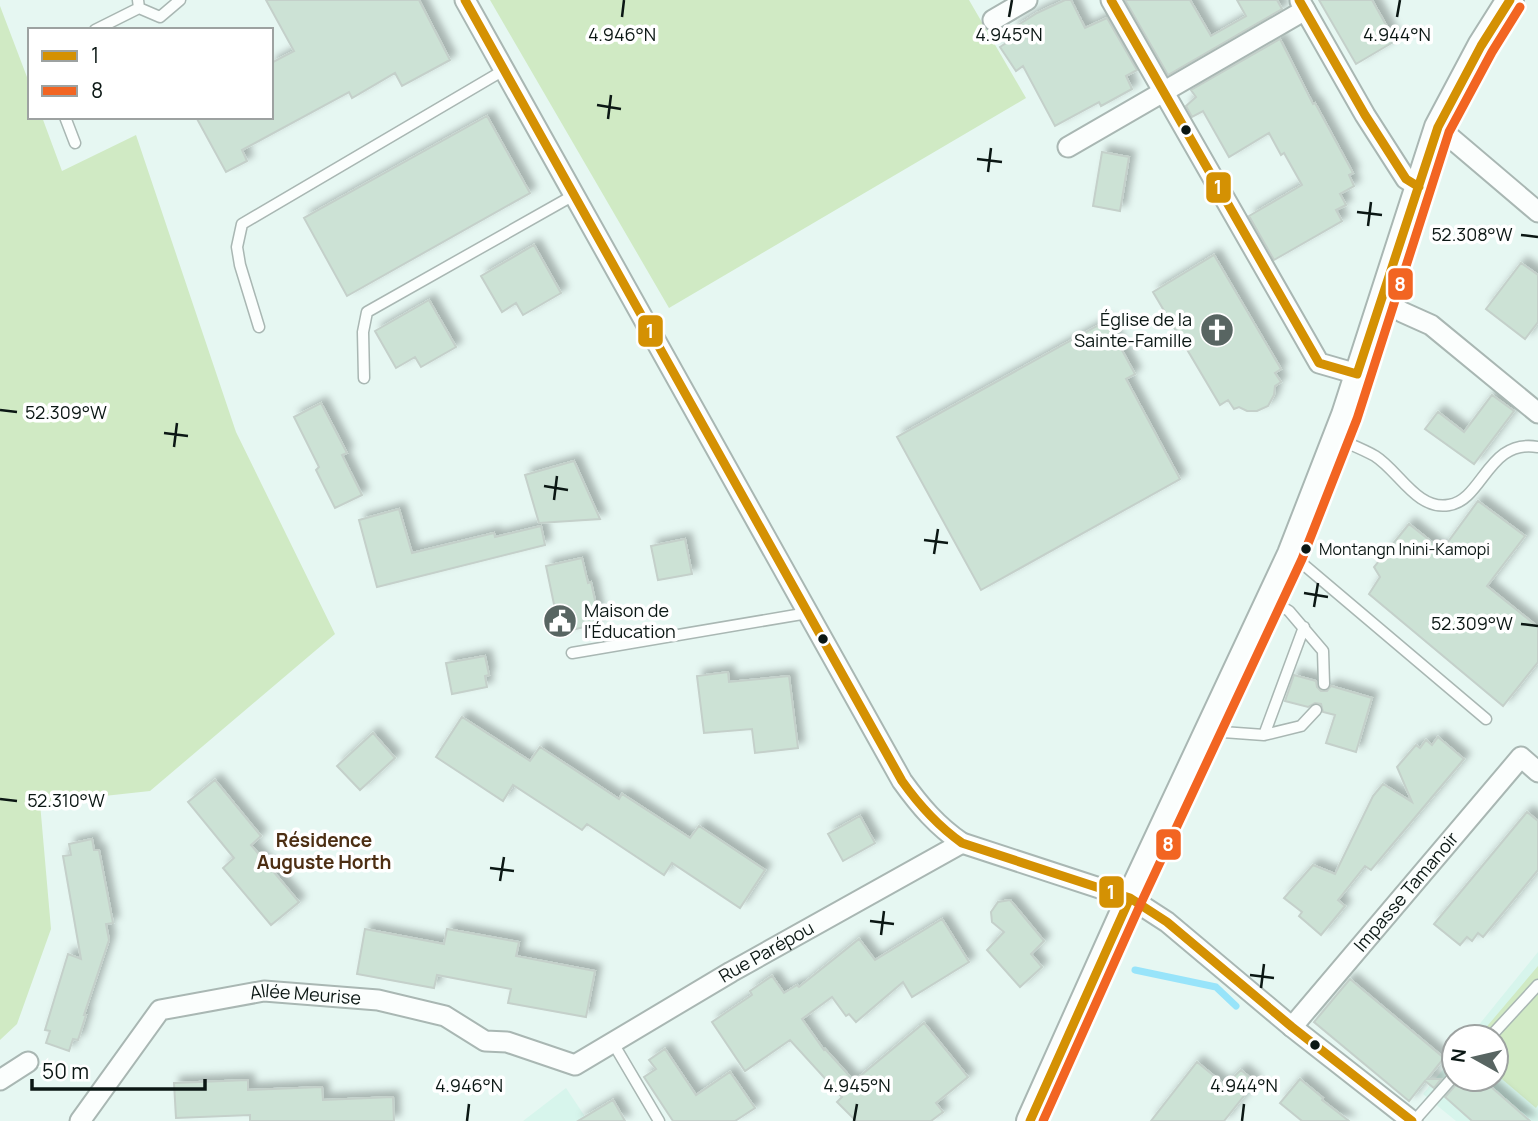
<svg xmlns="http://www.w3.org/2000/svg" width="1538" height="1121" font-family="Manrope,sans-serif">
<style>
.built{fill:#d7f5ec}
.green{fill:#d0eac4}
.lines{fill:none;stroke-linecap:round;stroke-linejoin:round}
.stream{stroke:#98e4fa;stroke-width:7}
.building{fill:#cce2d5;stroke:#c4d0ca;stroke-width:2;filter:url(#shadow)}
.lane-casing{stroke:#a9b7b3;stroke-width:13}
.street-casing{stroke:#a9b7b3;stroke-width:23}
.secondary-casing{stroke:#a9b7b3;stroke-width:30}
.lane{stroke:#fbfefd;stroke-width:10}
.street{stroke:#fbfefd;stroke-width:19}
.secondary{stroke:#fbfefd;stroke-width:26}
.bus-1-casing{stroke:#fff;stroke-width:14}
.bus-2-casing{stroke:#fff;stroke-width:14}
.bus-1{stroke:#d49103;stroke-width:9}
.bus-2{stroke:#f26522;stroke-width:9}
.ticks{fill:none;stroke:#0b1714;stroke-width:2.5}
.bus-dot{fill:#0b1714;stroke:#fff;stroke-width:2.5}
.labels{text-anchor:middle;stroke-width:7;stroke-linejoin:round;paint-order:stroke}
.bus-label{font-size:16px;fill:#0b1714;stroke:#fff;text-anchor:start}
.poi-label{font-size:18px;fill:#0b1714;stroke:#fff;text-anchor:end}
.street-label{font-size:18px;fill:#0b1714;stroke:#fff}
.neighbourhood-label{font-size:19px;font-weight:bold;fill:#4c2e12;stroke:#fff}
.ticks-label{font-size:18px;text-anchor:middle;fill:#0b1714;stroke:#fff;stroke-width:7;stroke-linejoin:round;paint-order:stroke}
.line-badge{stroke:#fff;stroke-width:2.5}
.badge-label{font-size:19px;text-anchor:middle;font-weight:bold;fill:#fff}
</style>
<defs>
<filter id="shadow"><feDropShadow dx="6" dy="-6" stdDeviation="3.5" flood-color="#0004"/></filter>
</defs>
<rect width="100%" height="100%" fill="#e6f7f2"/>
<path class="built" d="M1538,952V1121H1456L1423,1094L1454,1056V1079H1496V1037H1469Z
M566,1088L588,1121H523Z"/>
<path class="green" d="M490,0H969L1026,98L669,308Z
M0,6L30,85V117H42L62,171L136,135L236,432L335,634L150,791L40,803L51,929L17,1024L0,1040Z
M1538,966V1105L1536,1108L1496,1074V1037H1478Z"/>
<g class="lines">
<path class="stream" d="M1135,970L1216,987L1236,1006"/>
</g>
<path class="building" d="M266,0H419L450,60L402,86L395,73L352,98L349,92L242,150L247,161L226,172L196,117H271V63L294,51Z
M1065,0H1071L1085,28L1107,18L1137,70L1126,76L1132,89L1101,106L1099,102L1055,126L1023,66L1016,71L1000,47L1017,36L1012,29L1037,13Z
M1125,0H1190L1211,36L1246,16L1237,0H1277L1282,9L1168,75Z
M1319,0H1372L1395,41L1356,64Z
M1280,39L1313,104L1315,103L1353,173L1349,175L1354,186L1340,194L1346,205L1336,210L1342,221L1274,260L1249,216L1302,185L1284,153L1281,155L1269,133L1229,157L1203,111L1192,117L1186,106L1196,97L1191,90Z
M487,116L530,193L347,296L304,218Z
M1102,152L1129,157L1120,211L1093,206Z
M534,245L561,293L523,315L516,303L502,312L481,276Z
M1214,255L1281,369L1275,373L1281,382L1275,386L1274,395L1268,406L1257,411H1247L1239,407L1234,409L1228,400L1220,405L1153,292Z
M1521,263L1538,275V322L1525,339L1486,309Z
M429,300L456,347L421,367L415,357L396,368L375,331Z
M1106,321L1135,374L1126,379L1180,479L981,590L897,437Z
M1492,395L1514,411L1474,464L1425,429L1438,412L1464,432Z
M321,403L347,453L342,455L362,495L335,508L316,470L319,467L294,417Z
M574,461L600,519L539,523L525,475Z
M1478,501L1525,536L1487,586L1538,627V662L1503,706L1369,594L1380,577L1374,567L1409,524L1442,550Z
M399,509L412,553L494,533L495,537L541,526L545,545L377,587L359,520Z
M685,539L692,574L658,580L651,546Z
M582,558L588,583L591,582L600,623L560,633L546,566Z
M485,656L489,675L485,676L487,687L452,694L446,663Z
M728,672L729,682L789,676L798,748L755,753L752,729L704,733L697,676Z
M1294,675L1316,681L1317,687L1321,691H1327L1331,686L1372,698L1356,752L1326,743L1335,715L1323,712L1321,704L1315,703L1308,707L1285,701Z
M462,717L530,761L540,747L619,799L622,794L690,838L699,826L765,870L740,908L672,863L664,875L587,824L582,830L513,785L503,801L436,757Z
M373,733L395,758L360,790L337,766Z
M1438,737L1464,759L1371,870L1365,866L1338,900L1345,906L1321,935L1299,916L1302,912L1284,898L1313,865L1335,874L1373,796L1383,784L1412,802L1397,767L1416,745L1420,748L1426,740L1432,745Z
M215,780L261,836L251,845L299,902L271,925L223,868L234,858L188,802Z
M1527,812L1538,821V870L1483,937L1478,933L1472,941L1467,937L1460,945L1434,924Z
M860,816L875,843L843,861L828,834Z
M92,839L94,850H99L113,923L106,924L109,940L84,1015H86L78,1040L73,1039L69,1051L46,1043L50,1031L45,1030L68,954L81,959L63,856L71,855L69,844Z
M1010,900L1044,941L1031,954L1042,967L1020,987L987,950L1004,932L992,922L991,912L998,902Z
M942,919L969,962L912,997L903,982L856,1022L849,1014L846,1016L832,997L802,1019L824,1050L825,1049L854,1081L924,1023L968,1077L936,1103L943,1112L931,1121H856L837,1102L842,1097L790,1040L745,1071L712,1022L752,995L750,991L772,976L784,993L797,985L799,987L859,939L875,960Z
M365,929L444,944L447,929L519,942L516,956L595,971L586,1017L508,1003L511,989L437,975L434,988L357,974Z
M1350,979L1444,1058L1427,1079H1441L1434,1088L1425,1081L1409,1101L1314,1022Z
M665,1049L696,1095L730,1072L755,1108L735,1121H673L644,1077L656,1069L649,1060Z
M1197,1062L1225,1085L1241,1070L1255,1082L1224,1121H1151Z
M1300,1079L1323,1098L1322,1100L1349,1121H1302L1280,1103Z
M1461,1079H1482L1530,1121H1472L1445,1097Z
M248,1080V1090L322,1087L323,1100L393,1097L394,1121H250V1115L176,1118L174,1083Z
M613,1100L625,1121H578Z"/>
<g class="lines">
<g class="lane-casing">
<path id="lane" d="M138,0L139,8L160,17L180,0
M95,30L139,8
M65,117L75,143
M259,327L240,265L237,247L242,224L504,70
M364,378L363,332L367,312L574,195
M1336,438C1349,444 1363,449 1375,456C1399,471 1417,511 1449,505C1483,500 1488,438 1538,447
M1291,554L1486,719
M1272,601L1289,611L1323,651L1324,684
M572,653L808,613
M1209,731L1264,735L1301,726L1316,710
M1264,735L1304,627
M1490,1037L1538,985
M613,1043L659,1121
M1414,1121L1454,1076"/>
</g>
<g class="street-casing">
<g id="street">
<path d="M465,0L902,781C920,806 937,826 962,843L1130,898L1167,922L1292,1027L1412,1121"/>
<path d="M1111,0L1319,363L1357,374"/>
<path d="M1300,1L1365,115L1406,179L1419,187"/>
<path d="M993,20L1027,0"/>
<path d="M1438,127L1538,212"/>
<path d="M1068,147L1305,10"/>
<path d="M1383,299L1402,312L1431,325L1538,413"/>
<path id="s1" d="M1292,1027L1521,757L1538,772"/>
<path d="M0,1080L28,1062"/>
<path id="s2" d="M80,1121L160,1010L264,991L378,1000L445,1016L485,1041L507,1042L575,1065L731,972L962,843"/>
</g>
</g>
<g class="secondary-casing">
<path id="secondary" d="M1030,1121L1130,898L1291,554L1345,415L1438,127L1481,46L1510,0"/>
</g>
<use href="#lane" class="lane"/>
<use href="#street" class="street"/>
<use href="#secondary" class="secondary"/>
<g class="bus-1-casing">
<path id="bus-1" d="M465,0L902,781C919,805 938,826 962,843L1130,898L1167,922L1292,1027L1412,1121
M1111,0L1319,363L1357,374L1438,127L1481,46L1510,0
M1299,0L1365,115L1406,179L1419,187
M1030,1121L1130,898"/>
</g>
<g class="bus-2-casing">
<path id="bus-2" d="M1043,1121L1141,903L1302,559L1357,419L1449,132L1492,52L1520,7"/>
</g>
<use href="#bus-1" class="bus-1"/>
<use href="#bus-2" class="bus-2"/>
</g>
<path class="ticks" d="M622,17L624,0M1009,17L1012,0M1397,17L1400,0M597,105L621,109M608,119L611,95M977,159L1002,162M988,172L991,148M1357,212L1382,215M1368,226L1371,202M1521,235L1538,237M0,410L17,412M164,433L188,436M174,447L177,423M544,486L568,490M554,500L557,476M924,540L948,543M934,554L938,529M1304,593L1328,597M1314,607L1318,583M1521,624L1538,626M0,799L17,801M490,868L514,871M500,881L504,857M870,921L894,924M881,935L884,911M1250,975L1274,978M1261,988L1264,964M467,1121L469,1104M854,1121L857,1104M1242,1121L1244,1104"/>
<defs>
<g id="church-disc" transform="scale(1.75)"><circle r="9.5" fill="#586562" stroke="#fff"/><path d="M-1.2-6h2.4v3.5h3.3v2.4h-3.3V6h-2.4V-.1h-3.3v-2.4h3.3Z" fill="#fff"/></g>
<g id="civic-disc" transform="scale(1.75)"><circle r="9.5" fill="#586562" stroke="#fff"/><path d="M-.6-6.5H3V-4.5H.6V-3L4-1V1h2V6H-6V1h2V-1L-.6-3ZM-1.2 2.5V6h2.4V2.5Z" fill="#fff"/></g>
</defs>
<g fill-rule="evenodd">
<use href="#church-disc" x="1217" y="330"/>
<use href="#civic-disc" x="560" y="621"/>
</g>
<g class="bus-dot">
<circle cx="1186" cy="130" r="6"/>
<circle cx="1306" cy="549" r="6"/>
<circle cx="823" cy="639" r="6"/>
<circle cx="1315" cy="1045" r="6"/>
</g>
<g class="labels">
<g class="bus-label">
<text x="1319" y="555">Montangn Inini-Kamopi</text>
</g>
<g class="poi-label">
<text x="1192" y="326">Église de la<tspan x="1192" dy="21">Sainte-Famille</tspan></text>
<text x="584" y="617" text-anchor="start">Maison de<tspan x="584" dy="21">l'Éducation</tspan></text>
</g>
<g class="street-label">
<text dy="6" stroke="none"><textPath href="#s1" startOffset="177">Impasse Tamanoir</textPath></text>
<text dy="6" stroke="none"><textPath href="#s2" startOffset="789">Rue Parépou</textPath></text>
<text dy="6" stroke="none"><textPath href="#s2" startOffset="284">Allée Meurise</textPath></text>
</g>
<g class="neighbourhood-label">
<text x="324" y="847">Résidence<tspan x="324" dy="22">Auguste Horth</tspan></text>
</g>
</g>
<g class="ticks-label">
<text x="622" y="41">4.946°N</text>
<text x="1009" y="41">4.945°N</text>
<text x="1397" y="41">4.944°N</text>
<text x="1472" y="241">52.308°W</text>
<text x="66" y="419">52.309°W</text>
<text x="1472" y="630">52.309°W</text>
<text x="66" y="807">52.310°W</text>
<text x="469" y="1092">4.946°N</text>
<text x="857" y="1092">4.945°N</text>
<text x="1244" y="1092">4.944°N</text>
</g>
<g class="line-badge">
<rect x="1205" y="171" width="27" height="33" rx="7" fill="#d49103"/>
<rect x="1387" y="267" width="27" height="34" rx="7" fill="#f26522"/>
<rect x="637" y="314" width="27" height="34" rx="7" fill="#d49103"/>
<rect x="1155" y="828" width="27" height="33" rx="7" fill="#f26522"/>
<rect x="1098" y="875" width="27" height="34" rx="7" fill="#d49103"/>
</g>
<g class="badge-label">
<text x="1218" y="194">1</text>
<text x="1400" y="291">8</text>
<text x="650" y="338">1</text>
<text x="1168" y="851">8</text>
<text x="1111" y="899">1</text>
</g>
<rect x="28" y="28" width="245" height="91" fill="#ffffff" stroke="#9da2a1" stroke-width="2"/>
<rect x="42" y="51" width="35" height="10" fill="#d49103" stroke="#9da2a1" stroke-width="2"/>
<text x="91" y="63" font-size="21" fill="#0b1714">1</text>
<rect x="42" y="86" width="35" height="10" fill="#f26522" stroke="#9da2a1" stroke-width="2"/>
<text x="91" y="98" font-size="21" fill="#0b1714">8</text>
<g transform="translate(1475 1058) rotate(278)"><circle r="33" fill="#ffffff" stroke="#9da2a1" stroke-width="2"/>
<path d="M0-5L12 26L0 18L-12 26Z" fill="#586562"/>
<text y="-10" font-size="19" font-weight="bold" text-anchor="middle" fill="#0b1714">N</text>
</g>
<path d="M32 1079v10h173v-10" fill="none" stroke="#0b1714" stroke-width="3.5"/>
<text x="42" y="1079" font-size="21" fill="#0b1714" stroke="#ffffff" stroke-width="5" paint-order="stroke">50 m</text>
</svg>
